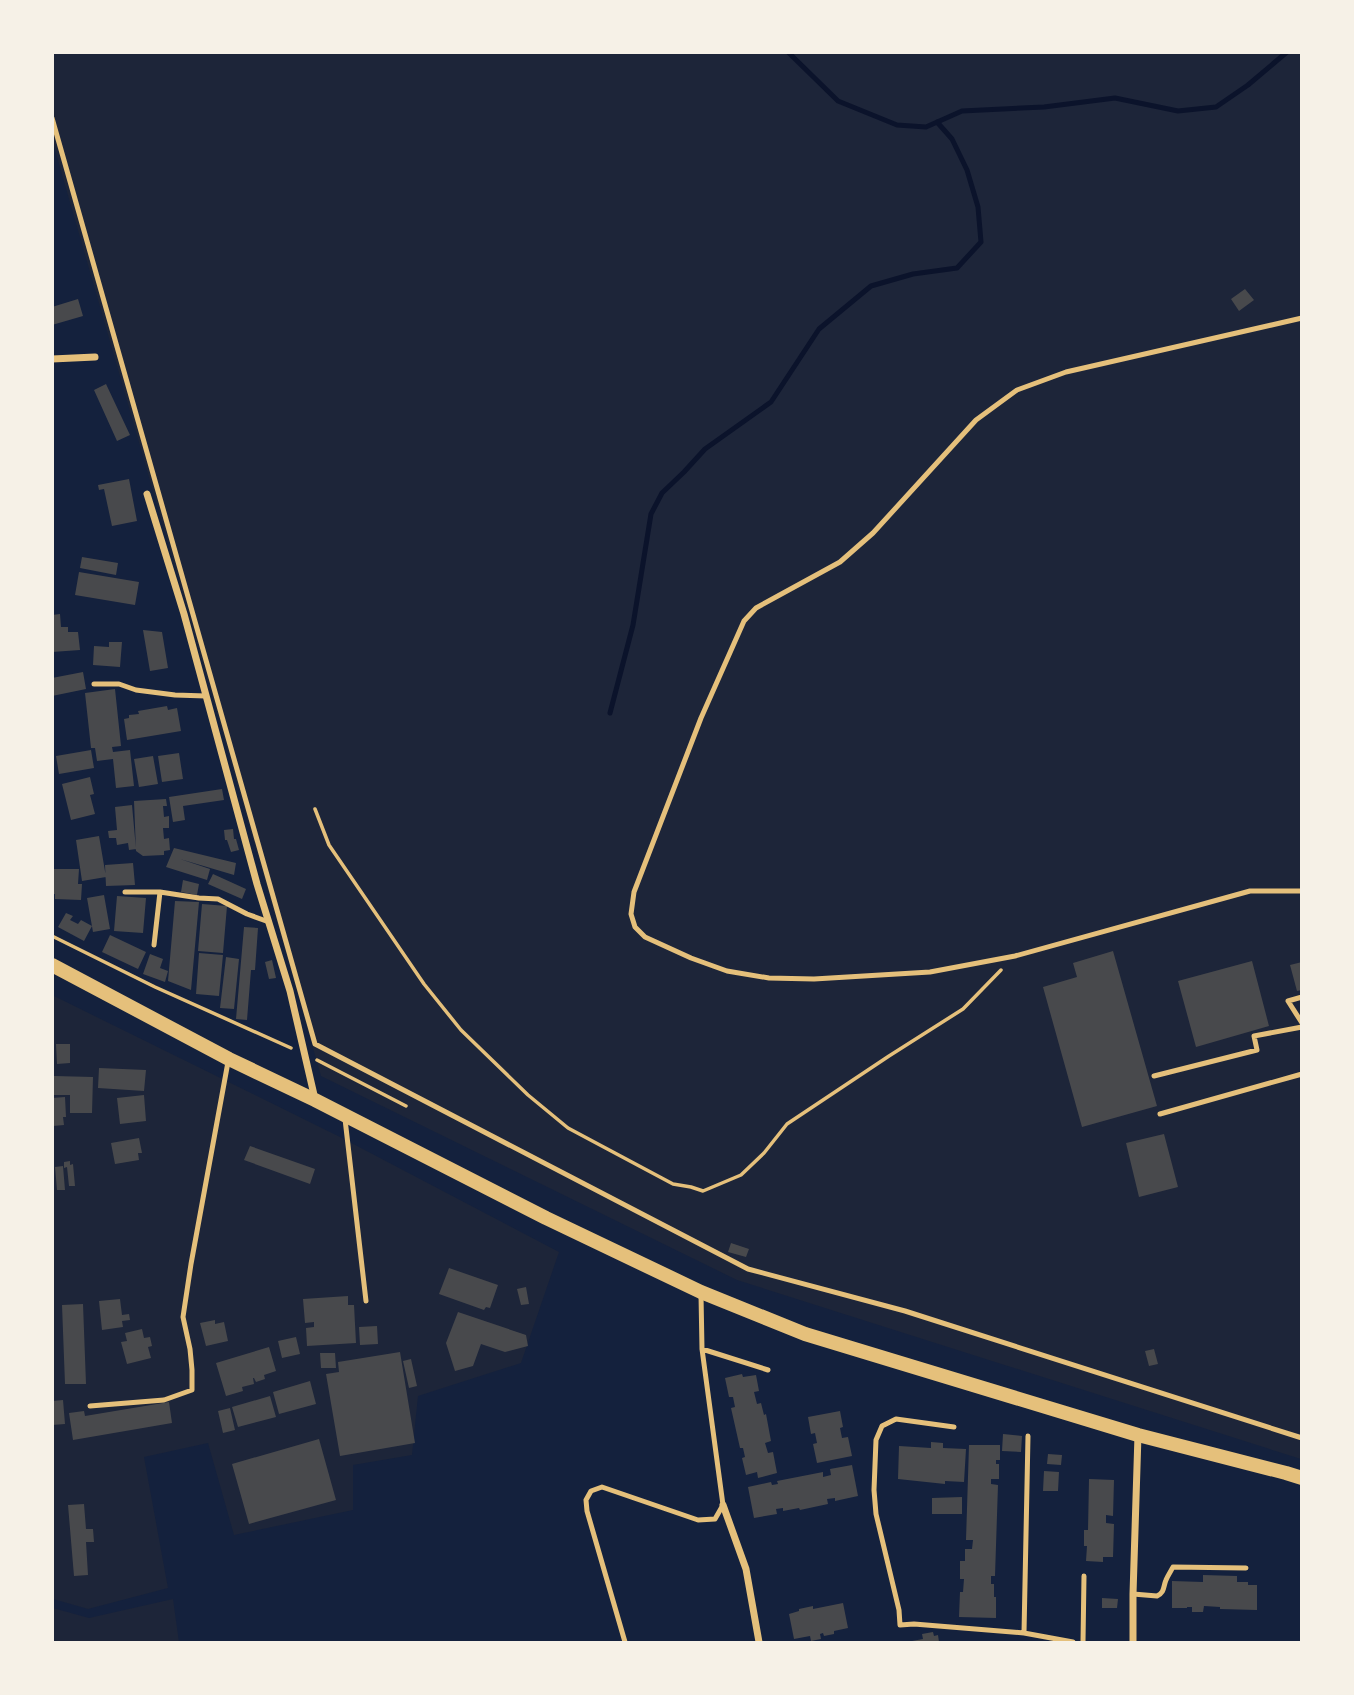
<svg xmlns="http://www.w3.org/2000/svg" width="1354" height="1695" font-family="'Fira Sans',sans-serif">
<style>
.green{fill:#1d2539}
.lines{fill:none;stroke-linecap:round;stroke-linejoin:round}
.stream{stroke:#0b132b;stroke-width:5}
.building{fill:#48494c}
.path{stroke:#e5c07b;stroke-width:3.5}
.service{stroke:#e5c07b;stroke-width:5}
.minor{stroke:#e5c07b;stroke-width:7}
.secondary{stroke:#e5c07b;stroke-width:14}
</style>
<rect width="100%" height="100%" fill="#14213d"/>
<path class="green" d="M53,53H1301V1459L737,1280L321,1076L53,143Z
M52,995L340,1137L559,1252L521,1363L418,1396L412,1455L353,1465V1510L234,1535L208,1443L144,1457L168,1588L88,1609L53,1599Z
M173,1599L179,1642H53V1608L89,1618Z"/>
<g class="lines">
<path class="stream" d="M788,52L838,101L897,125L926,127L962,111L1044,107L1115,98L1178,111L1216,107L1248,85L1287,52
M610,713L633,625L651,514L662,493L684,472L705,449L771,402L819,329L871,286L913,274L957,268L981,242L978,207L967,170L952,139L937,122"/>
</g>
<path class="building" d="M1245,289L1254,300L1239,311L1231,299Z
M78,299L83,316L52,325V307Z
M106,384L130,435L117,441L94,390Z
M129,479L137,521L112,526L104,489L99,490L98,485Z
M82,557L118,563L116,575L80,568Z
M79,572L139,582L135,605L75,595Z
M60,614L61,627H68V632H78L80,650L52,652V615Z
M143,630L162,632L168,668L150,671Z
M109,642H122L120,667L93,665L94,646L109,647Z
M83,672L86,689L52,696V678Z
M115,689L121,746L112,747L113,752L130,750L134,786L116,788L113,759L97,761L95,748H91L85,693Z
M167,706L168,710L177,708L181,731L127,740L124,719L129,718V715L139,714L138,711Z
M91,750L94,768L59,774L56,756Z
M179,753L183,779L162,782L158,756Z
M153,756L158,784L139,787L134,759Z
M90,777L94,794L90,795L95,814L71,820L62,784Z
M222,789L224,800L183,806L185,820L173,822L169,797Z
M166,799L167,806H163L164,817L169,816V828H163L164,839L169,838L170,850L164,851V855L143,856L136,851L134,801Z
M132,805L136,849L129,850L128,843L117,845L116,838H109L108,831L117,830L115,807Z
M233,829L234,839H236L239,850L231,852L227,840H225L224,830Z
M99,836L106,877L82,881L76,840Z
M174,848L236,863L234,875L180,859L210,869L207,880L166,867Z
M133,863L135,885L106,886L105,865Z
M52,869H79L78,884H82L81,900L55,899V894H52Z
M213,874L246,889L242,899L208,884Z
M183,880L199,884L197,895L181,892Z
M104,895L110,929L93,932L87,898Z
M117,896L146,898L143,933L114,931Z
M175,901L199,902L191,990L168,981Z
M202,904L227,906L223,953L198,951Z
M66,913L73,916L70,920L78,924L81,920L92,926L84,941L58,927Z
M244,927L258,928L255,970H251L247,1020L236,1019Z
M110,935L146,952L138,969L102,952Z
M1113,951L1157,1106L1082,1127L1043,987L1077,977L1073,963Z
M199,953L223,955L219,996L196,994Z
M150,954L163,959L160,968L168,971L165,982L143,974Z
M226,957L239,959L234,1009L220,1008Z
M272,960L276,978L269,979L265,962Z
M1252,961L1269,1026L1196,1047L1178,981Z
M1302,962V990L1297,991L1290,965Z
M56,1044H70V1063L57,1064Z
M99,1068L146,1070L144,1091L98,1088Z
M54,1076L93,1077L92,1113H70V1095H53Z
M144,1095L146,1121L120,1124L117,1098Z
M65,1097L66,1117H63L64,1125L53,1126L52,1098Z
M1164,1134L1178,1187L1139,1197L1126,1143Z
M139,1138L142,1153H138L139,1160L115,1164L111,1143Z
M250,1146L315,1169L310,1184L244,1160Z
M70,1161V1165L73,1164L75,1186H69L67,1167L64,1168V1162Z
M63,1166L65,1190H57L55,1167Z
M731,1243L749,1249L746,1257L728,1252Z
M449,1268L498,1285L490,1308L486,1307L484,1310L439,1294Z
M526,1287L529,1304L521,1305L517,1289Z
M348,1296V1305H354L356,1343L307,1346L306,1328L314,1327V1322L305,1323L303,1299Z
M120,1299L122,1315L129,1314L130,1320L122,1321L123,1327L102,1330L99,1301Z
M83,1304L86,1384H65L62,1305Z
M458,1312L526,1335L528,1346L505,1352L481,1344L473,1366L455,1371L446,1343Z
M215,1320V1324L224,1322L228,1341L206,1346L200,1323Z
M377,1326L378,1344L360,1345L359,1327Z
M142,1329L144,1338L150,1337L152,1346L148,1347L151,1358L127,1364L121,1342L127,1341L125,1333Z
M296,1337L300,1354L282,1358L278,1341Z
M269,1347L276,1371L264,1375L265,1379L256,1382L254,1378H253L254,1384L242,1387L243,1391L226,1396L216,1363Z
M1154,1349L1158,1364L1149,1366L1145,1351Z
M400,1352L415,1443L340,1456L326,1374L339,1372L338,1362Z
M320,1353H335L336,1368H321Z
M411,1359L417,1386L409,1388L403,1361Z
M742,1374L743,1377L756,1375L759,1391L754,1392L757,1404L761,1403L764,1415L766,1414L771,1441L765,1443L768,1453L773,1452L777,1473L758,1478L757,1472L746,1475L742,1458L745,1457L743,1448H740L731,1408L735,1407L733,1397H729L725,1378Z
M310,1381L316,1404L279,1414L273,1392Z
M270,1396L276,1417L238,1427L232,1407Z
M63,1400L65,1424L52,1425V1401Z
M169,1402L172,1423L73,1440L69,1413L84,1411L85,1416Z
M230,1408L235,1430L223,1433L218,1411Z
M840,1411L843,1427L840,1428L842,1438L848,1437L852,1456L817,1463L813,1444L817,1443L815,1433L811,1434L808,1417Z
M1003,1434L1022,1436L1021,1452L1002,1451Z
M319,1439L336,1500L249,1524L232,1464Z
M931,1442L943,1443V1448L966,1449L964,1482L945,1481V1484L898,1479L899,1446L931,1448Z
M969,1445H1000V1460H996V1464H999V1479H991V1484L998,1485L995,1576H991V1584H994V1597H996V1618L959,1617L960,1592H963L964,1579H960V1561H965V1549H972L973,1540H966Z
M1048,1454L1062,1455L1061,1465L1047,1464Z
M852,1465L858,1496L835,1501V1498L827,1499L828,1504L800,1510L799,1508L783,1511V1508L776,1509L777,1514L754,1518L748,1487L771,1482L772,1485L778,1484L777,1481L823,1472V1477L831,1475L830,1469Z
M1044,1471L1059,1472L1058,1491H1043Z
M1089,1479L1114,1480L1113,1516L1106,1515V1523L1114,1524L1113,1557H1103V1562L1086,1561L1087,1546H1084V1530H1088Z
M962,1497V1514H932V1498Z
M84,1504L86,1529H93L94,1542H86L88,1575L74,1576L68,1505Z
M1203,1575L1237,1576V1582H1248V1585H1257V1610L1220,1609V1607L1204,1606L1203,1612H1192V1607H1187V1608H1172V1581L1203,1582Z
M1102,1598L1118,1599L1117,1608H1102Z
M843,1603L848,1628L834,1631V1634L824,1636L823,1633L820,1634L821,1639L811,1641L810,1636L794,1639L789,1614L799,1611V1609L813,1606V1609Z
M933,1632L934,1636L938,1635L939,1642H913L912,1641L923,1639L922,1634Z"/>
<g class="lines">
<path class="path" d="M315,809L329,845L424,984L461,1030L528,1095L568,1128L673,1184L691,1187L703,1191L741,1175L764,1153L787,1124L889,1056L963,1009L1001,970
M52,936L155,987L291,1048
M317,1060L406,1106"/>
<path class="service" d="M52,118L315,1044L748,1269L905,1311L1302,1438
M1302,318L1066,372L1017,390L976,420L873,533L840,562L756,608L744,621L701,718L634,892L631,914L635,927L645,937L691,958L727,971L769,978L814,979L930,972L1015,956L1250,891H1302
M94,684H119L136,690L175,695L206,696
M125,892H160L199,898L218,899L247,914L269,922
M154,945L160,892
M1302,997L1288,1001L1302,1023
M1154,1076L1257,1050L1254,1036L1302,1027
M1160,1114L1302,1074
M345,1119L366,1301
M702,1349L768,1370
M90,1406L164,1400L192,1390V1370L190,1349L183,1317L191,1264L228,1062
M954,1427L896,1419L882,1426L876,1440L874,1490L876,1514L899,1610L900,1625L914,1624L1024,1633L1073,1642
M1133,1594L1157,1596C1165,1592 1163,1587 1166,1580C1168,1575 1171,1571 1173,1567L1246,1568
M1024,1633L1028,1436
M625,1642L587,1511L586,1500L591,1491L602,1487L698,1520L715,1519L723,1505L702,1349L701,1295
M1083,1642L1084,1576"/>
<path class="minor" d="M52,359L95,357
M147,494L184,614L257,884L290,991L315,1099
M723,1505L746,1569L759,1642
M1133,1642V1594L1138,1435"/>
<path class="secondary" d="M52,965L229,1059L315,1100L546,1218L701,1292L805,1334L1138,1435L1286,1473L1302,1478"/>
</g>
<rect width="1354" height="1695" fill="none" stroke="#f6f1e7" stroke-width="108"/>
</svg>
